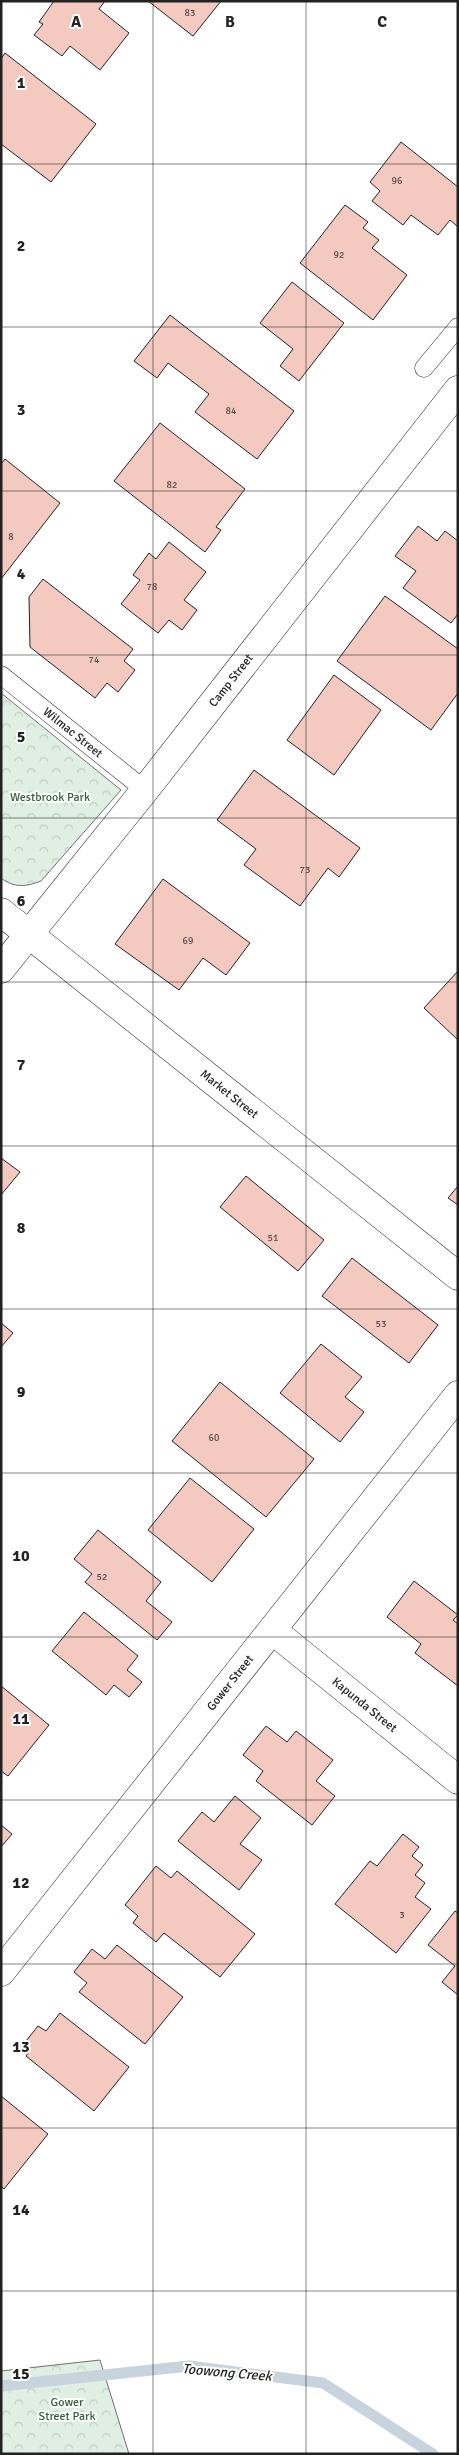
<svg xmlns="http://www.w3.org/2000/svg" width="459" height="2455" font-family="Signika,sans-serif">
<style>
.forest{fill:url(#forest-crowns);stroke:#6f6f6f}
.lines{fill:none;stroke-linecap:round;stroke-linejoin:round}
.stream{stroke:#c7d3dd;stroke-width:11}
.building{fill:#f3c9c0;stroke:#222}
.service-casing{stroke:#222;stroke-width:19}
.minor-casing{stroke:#222;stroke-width:29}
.service{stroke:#fff;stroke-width:18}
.minor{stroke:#fff;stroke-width:28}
.grid{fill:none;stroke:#222;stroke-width:1;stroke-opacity:0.55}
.labels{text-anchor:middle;stroke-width:4;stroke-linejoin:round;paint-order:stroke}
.number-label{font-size:10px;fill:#564c4a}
.street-label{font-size:12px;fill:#222;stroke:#fff}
.park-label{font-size:12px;fill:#2f5e38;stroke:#fff}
.water-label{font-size:14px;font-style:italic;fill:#222;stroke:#fff}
.grid-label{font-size:16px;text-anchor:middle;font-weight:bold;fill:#222;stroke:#fff;stroke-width:4;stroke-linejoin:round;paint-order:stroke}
</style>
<defs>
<pattern id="forest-crowns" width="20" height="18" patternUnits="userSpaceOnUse" patternTransform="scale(1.25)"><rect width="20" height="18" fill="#e0efe3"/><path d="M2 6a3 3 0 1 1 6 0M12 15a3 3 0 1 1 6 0" fill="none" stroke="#c0cdc2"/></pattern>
</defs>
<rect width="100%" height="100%" fill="#fff"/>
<path class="forest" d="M1,693L121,790L41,881C26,887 14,888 1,878Z
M100,2360L129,2454H1V2371Z"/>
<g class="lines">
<path class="stream" d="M1,2386L189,2366L323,2383L433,2454"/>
</g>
<path class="building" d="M105,1L99,9L129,33L100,70L70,46L62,56L34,35L43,24L39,22L54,1Z
M148,1H221L193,36Z
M5,53L96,124L51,182L1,144V59Z
M401,142L458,187V227L450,220L438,235L411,215L403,225L372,201L380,191L370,182Z
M345,205L368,222L363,228L379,240L372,248L407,275L373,320L300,263Z
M292,282L344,323L299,381L280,366L293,349L260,323Z
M170,315L294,411L257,459L195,412L209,394L168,363L157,378L134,361Z
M160,423L245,489L216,527L221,530L205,552L114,481Z
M5,459L60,503L1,579V464Z
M418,526L437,541L445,531L458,541V614L451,623L403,588L416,571L395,556Z
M169,542L206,572L184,600L197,610L182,630L169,620L158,633L121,604L140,580L133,575L149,553L156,559Z
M43,579L133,649L124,661L135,670L118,692L107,683L95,698L30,647L29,597Z
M385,596L458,649V693L431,730L337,661Z
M334,675L381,710L334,775L287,740Z
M254,770L360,848L339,877L328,868L300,906L244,865L256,849L217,820Z
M163,879L250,943L226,975L203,958L179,990L115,944Z
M458,971V1040L424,1008Z
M1,1158L20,1172L1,1195Z
M246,1176L324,1240L298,1271L220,1207Z
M458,1186V1205L448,1198Z
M352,1258L438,1325L409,1363L322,1296Z
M1,1323L13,1333L1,1347Z
M321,1344L362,1377L345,1397L364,1412L340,1442L280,1393Z
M220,1382L314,1459L266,1517L172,1441Z
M190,1478L254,1529L212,1582L148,1530Z
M98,1530L161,1582L146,1601L172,1622L157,1640L85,1582L92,1574L74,1559Z
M414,1581L458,1615L453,1620L458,1624V1686L415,1653L421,1644L387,1617Z
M84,1612L138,1656L127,1670L142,1682L129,1697L114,1685L106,1695L52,1651Z
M1,1686L49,1725L8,1776L1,1771Z
M266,1726L287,1742L296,1731L333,1760L316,1781L335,1796L312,1825L256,1781L263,1771L243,1755Z
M235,1796L261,1818L240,1844L262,1860L239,1890L178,1841L202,1812L214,1822Z
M1,1825L12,1834L1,1847Z
M403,1834L419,1847L412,1856L423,1865L415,1875L425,1883L415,1897L431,1909L396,1953L335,1904L370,1861L377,1866Z
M156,1866L171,1878L177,1871L255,1934L220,1977L164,1933L156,1942L133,1923L138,1916L125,1905Z
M455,1911L458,1913V1995L442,1982L455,1966L428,1945Z
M117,1945L183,1997L145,2044L79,1992L87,1983L74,1972L92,1949L105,1959Z
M60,2013L129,2067L94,2111L26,2056L29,2052L22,2046L38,2026L46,2031Z
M1,2096L48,2134L4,2189L1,2186Z"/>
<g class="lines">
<g class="service-casing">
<g id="service">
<path d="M424,368L458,327"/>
<path id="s1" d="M1,675L145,790"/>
</g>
</g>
<g class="minor-casing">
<g id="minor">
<path id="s2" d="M1,912L458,1276"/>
<path id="s3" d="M1,969L145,790L458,390"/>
<path id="s4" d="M272,1630L458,1780"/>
<path id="s5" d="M1,1972L458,1395"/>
</g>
</g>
<use href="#service" class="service"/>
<use href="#minor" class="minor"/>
</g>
<path class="grid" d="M153,1V2454M306,1V2454M1,164H458M1,327H458M1,491H458M1,655H458M1,818H458M1,982H458M1,1146H458M1,1309H458M1,1473H458M1,1637H458M1,1800H458M1,1964H458M1,2128H458M1,2291H458"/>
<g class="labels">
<g class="number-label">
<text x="190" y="16">83</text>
<text x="397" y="184">96</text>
<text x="339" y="258">92</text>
<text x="231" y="414">84</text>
<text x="172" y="488">82</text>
<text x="11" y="540">8</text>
<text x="152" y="590">78</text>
<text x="94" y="663">74</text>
<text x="305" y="873">73</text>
<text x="188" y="944">69</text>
<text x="273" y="1241">51</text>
<text x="381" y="1327">53</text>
<text x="214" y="1441">60</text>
<text x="102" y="1580">52</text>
<text x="402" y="1918">3</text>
</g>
<g class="street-label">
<text dy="4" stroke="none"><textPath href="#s3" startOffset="369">Camp Street</textPath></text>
<text dy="4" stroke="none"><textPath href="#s1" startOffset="92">Wilmac Street</textPath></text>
<text dy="4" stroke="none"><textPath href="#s2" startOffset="292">Market Street</textPath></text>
<text dy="4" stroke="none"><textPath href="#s5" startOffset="369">Gower Street</textPath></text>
<text dy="4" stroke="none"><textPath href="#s4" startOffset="119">Kapunda Street</textPath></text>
</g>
<g class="park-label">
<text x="50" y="801">Westbrook Park</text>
<text x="67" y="2406">Gower<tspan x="67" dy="14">Street Park</tspan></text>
</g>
<g class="water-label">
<text transform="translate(227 2372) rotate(5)" y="5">Toowong Creek</text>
</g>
</g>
<g class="grid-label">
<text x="76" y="27">A</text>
<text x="230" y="27">B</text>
<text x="382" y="27">C</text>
<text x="21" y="88">1</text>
<text x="21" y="251">2</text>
<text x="21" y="415">3</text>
<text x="21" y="579">4</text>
<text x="21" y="742">5</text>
<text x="21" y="906">6</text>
<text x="21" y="1070">7</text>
<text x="21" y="1233">8</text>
<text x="21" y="1397">9</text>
<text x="21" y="1561">10</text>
<text x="21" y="1724">11</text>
<text x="21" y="1888">12</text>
<text x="21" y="2052">13</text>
<text x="21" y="2215">14</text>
<text x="21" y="2379">15</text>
</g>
<rect width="459" height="2455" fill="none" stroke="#222222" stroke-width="5"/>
</svg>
